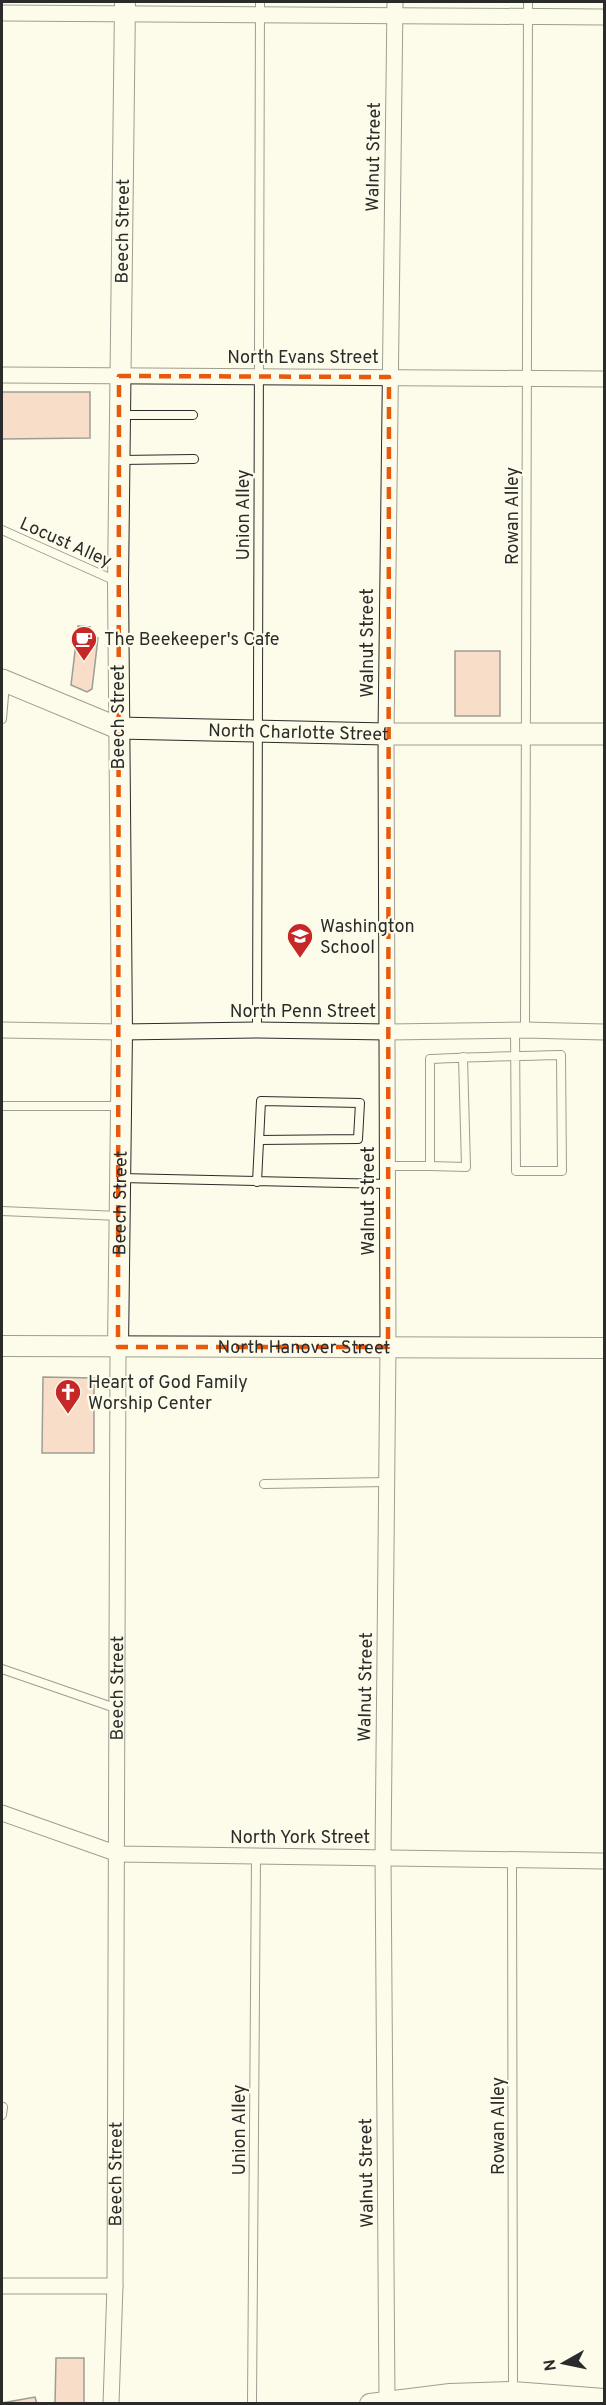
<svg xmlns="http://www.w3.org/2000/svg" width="606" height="2405" font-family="Overpass,sans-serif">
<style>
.building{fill:#f2b8a0;stroke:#2b2b2b;stroke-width:1.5}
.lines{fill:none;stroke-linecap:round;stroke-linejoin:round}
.service-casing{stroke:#2b2b2b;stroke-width:10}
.minor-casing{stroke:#2b2b2b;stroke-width:17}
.tertiary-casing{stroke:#2b2b2b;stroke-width:22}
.secondary-casing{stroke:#2b2b2b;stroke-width:23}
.service{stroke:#fdfbea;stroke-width:8}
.minor{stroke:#fdfbea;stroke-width:15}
.tertiary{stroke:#fdfbea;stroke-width:20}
.secondary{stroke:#fdfbea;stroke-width:21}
.marked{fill:none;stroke:#e8590c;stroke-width:4.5;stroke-dasharray:12 8;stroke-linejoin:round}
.labels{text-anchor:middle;stroke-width:4.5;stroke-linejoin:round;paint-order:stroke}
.street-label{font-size:18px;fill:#2b2b2b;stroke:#fdfbea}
.poi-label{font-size:18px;fill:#2b2b2b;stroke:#fdfbea;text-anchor:start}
</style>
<rect width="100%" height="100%" fill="#fdfbea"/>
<path class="building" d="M2,392H90V438L2,439Z
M78,626L90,627L88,637L98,638L92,689L87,692L71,685Z
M455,651H500V716H455Z
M43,1377L94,1378V1453H42Z
M56,2358H84V2404H55Z
M35,2397L37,2404H2V2403Z"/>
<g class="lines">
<g class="service-casing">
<path id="service" d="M121,415H193
M121,460L194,459
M2,530L116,581
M2,719L5,684
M257,1030L260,2
M525,1030L528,2
M2,1106H119
M388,1166H430V1059C474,1057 517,1056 561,1055L562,1171H516L515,1030
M430,1166L466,1167L463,1057
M121,1178L388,1184
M257,1182L261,1101L360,1103L358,1139L259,1140
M2,1211L119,1216
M264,1484L387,1482
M2,1669L118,1709
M512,1860L513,2390
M2,2115L3,2107
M252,2404L256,1856"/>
</g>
<g class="minor-casing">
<g id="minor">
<path d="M2,13L604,17"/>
<path d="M2,375L604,379"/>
<path d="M2,1030L122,1032L257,1030L388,1032L525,1030L604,1032"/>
<path d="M2,1813L118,1854L604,1861"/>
<path d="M2,2286H115"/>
<path d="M387,2400L383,1856L388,1347L386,734L395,2"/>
<path id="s1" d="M111,2404L115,2286L118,1347"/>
</g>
</g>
<g class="tertiary-casing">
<g id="tertiary">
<path id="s2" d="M2,1346L604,1348"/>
<path id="s3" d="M118,1347L122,1032L118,582L125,2"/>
<path d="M370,2404L450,2394L513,2392L604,2399"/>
</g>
</g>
<g class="secondary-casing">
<g id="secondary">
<path id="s4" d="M2,680L118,728L386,734H604"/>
</g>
</g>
<use href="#service" class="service"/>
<use href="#minor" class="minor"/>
<use href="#tertiary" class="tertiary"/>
<use href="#secondary" class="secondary"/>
</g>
<path d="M0 0H606V2405H0ZM119,376L389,377L388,1347H118Z" fill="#fdfbea" fill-opacity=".55" fill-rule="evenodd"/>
<path class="marked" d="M119,376L389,377L388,1347H118Z"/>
<defs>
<g id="cafe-pin" transform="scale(1.35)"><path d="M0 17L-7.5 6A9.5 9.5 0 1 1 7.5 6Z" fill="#c62828" stroke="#fdfbea"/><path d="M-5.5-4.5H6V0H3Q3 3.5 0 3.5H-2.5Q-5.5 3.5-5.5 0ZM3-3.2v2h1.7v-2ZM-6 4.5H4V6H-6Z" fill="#fff"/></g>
<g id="school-pin" transform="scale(1.35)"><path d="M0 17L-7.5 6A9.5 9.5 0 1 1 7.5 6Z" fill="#c62828" stroke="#fdfbea"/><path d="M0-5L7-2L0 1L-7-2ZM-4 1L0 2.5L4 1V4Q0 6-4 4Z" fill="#fff"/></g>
<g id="church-pin" transform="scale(1.35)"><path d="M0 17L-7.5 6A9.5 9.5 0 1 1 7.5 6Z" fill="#c62828" stroke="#fdfbea"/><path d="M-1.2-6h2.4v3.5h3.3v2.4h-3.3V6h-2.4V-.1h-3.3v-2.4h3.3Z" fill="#fff"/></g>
</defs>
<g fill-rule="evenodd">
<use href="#cafe-pin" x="84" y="639"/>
<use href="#school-pin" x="300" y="936"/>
<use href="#church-pin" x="68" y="1392"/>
</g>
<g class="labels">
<g class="street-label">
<text transform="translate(373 157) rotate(-89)" y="6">Walnut Street</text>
<text dy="6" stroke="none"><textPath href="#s3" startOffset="1116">Beech Street</textPath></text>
<text x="303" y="363">North Evans Street</text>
<text transform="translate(243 515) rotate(-90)" y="6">Union Alley</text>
<text transform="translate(512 516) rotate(-90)" y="6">Rowan Alley</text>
<text transform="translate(66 542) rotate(24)" y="6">Locust Alley</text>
<text transform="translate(367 643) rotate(-90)" y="6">Walnut Street</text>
<text transform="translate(118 717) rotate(-90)" y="6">Beech Street</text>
<text dy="6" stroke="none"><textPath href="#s4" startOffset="306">North Charlotte Street</textPath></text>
<text x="303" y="1017">North Penn Street</text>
<text transform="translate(368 1201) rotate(-90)" y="6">Walnut Street</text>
<text dy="6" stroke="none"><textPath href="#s3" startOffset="144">Beech Street</textPath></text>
<text dy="6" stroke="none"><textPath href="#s2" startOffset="302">North Hanover Street</textPath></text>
<text transform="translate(365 1687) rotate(-89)" y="6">Walnut Street</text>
<text dy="6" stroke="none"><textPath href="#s1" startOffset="716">Beech Street</textPath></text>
<text x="300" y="1843">North York Street</text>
<text transform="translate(498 2126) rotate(-90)" y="6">Rowan Alley</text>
<text transform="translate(239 2130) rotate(-90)" y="6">Union Alley</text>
<text transform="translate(366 2173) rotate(-91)" y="6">Walnut Street</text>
<text dy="6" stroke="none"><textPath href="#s1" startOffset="230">Beech Street</textPath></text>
</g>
<g class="poi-label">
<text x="104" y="645">The Beekeeper's Cafe</text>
<text x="320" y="932">Washington<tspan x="320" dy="21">School</tspan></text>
<text x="88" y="1388">Heart of God Family<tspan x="88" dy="21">Worship Center</tspan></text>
</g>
</g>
<rect width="606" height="2405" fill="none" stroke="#2b2b2b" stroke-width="6"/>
<g transform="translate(564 2363) rotate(261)" stroke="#fdfbea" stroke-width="4.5" paint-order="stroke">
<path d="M0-4.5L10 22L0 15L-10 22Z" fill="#2b2b2b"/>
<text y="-9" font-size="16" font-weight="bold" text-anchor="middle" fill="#2b2b2b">N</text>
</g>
</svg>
